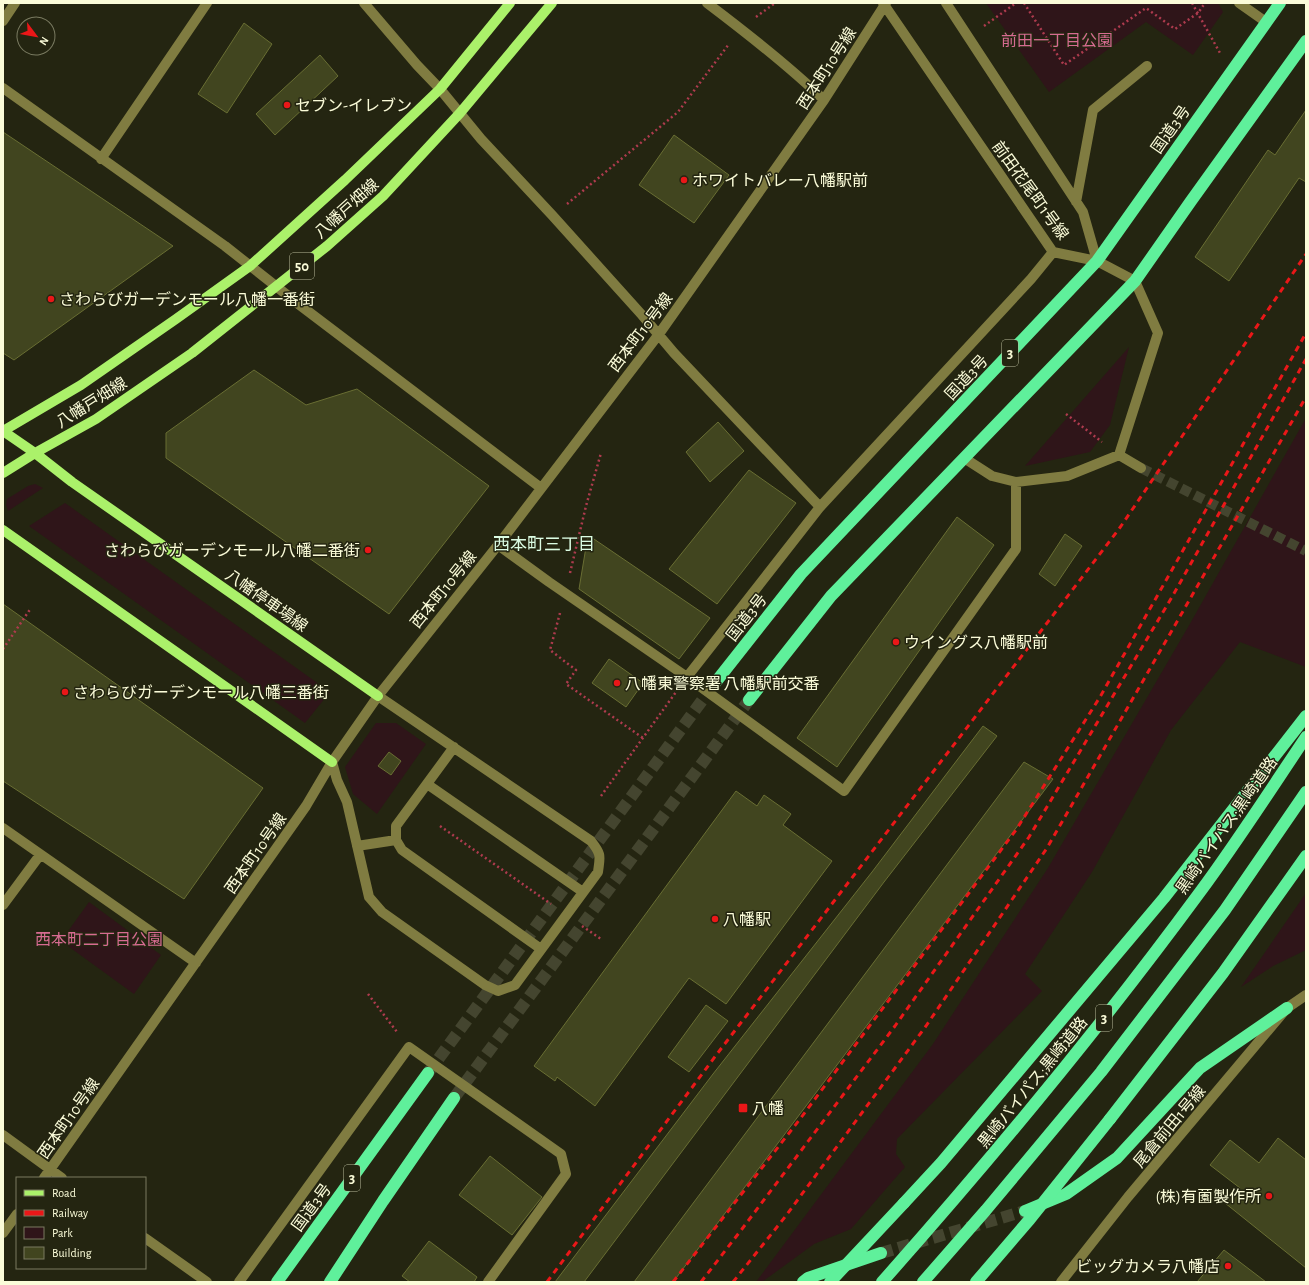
<svg xmlns="http://www.w3.org/2000/svg" width="1309" height="1285" font-family="'Alegreya Sans','Noto Sans JP',sans-serif">
<style>
.green{fill:#2f1519}
.building{fill:#41451f;stroke:#696e33}
.lines{fill:none;stroke-linecap:round;stroke-linejoin:round}
.minor-tunnel{stroke:#44452f;stroke-width:10;stroke-dasharray:10 5;stroke-linecap:butt}
.highway-tunnel{stroke:#44452f;stroke-width:12;stroke-dasharray:12 6;stroke-linecap:butt}
.path{stroke:#ae3b4e;stroke-width:2.5;stroke-dasharray:2 3;stroke-linecap:butt}
.minor{stroke:#807c41;stroke-width:10}
.major{stroke:#abf16a;stroke-width:10}
.highway{stroke:#5ff09b;stroke-width:12}
.rail{stroke:#ea1718;stroke-width:3;stroke-dasharray:6 5;stroke-linecap:butt}
.highway-bridge{stroke:#5ff09b;stroke-width:12}
.poi-dot{fill:#ea1718;stroke:#242511;stroke-width:1.5}
.labels{text-anchor:middle;stroke-width:3;stroke-linejoin:round;paint-order:stroke}
.shield{fill:#242511;stroke:#babc9d;stroke-width:1}
.shield-label{font-size:15px;font-weight:bold;fill:#fbfcd9}
.park-label{font-size:16px;fill:#d66b91;stroke:#242511}
.street-label{font-size:16px;fill:#fbfcd9;stroke:#242511}
.poi-label{font-size:16px;fill:#fbfcd9;stroke:#242511;text-anchor:start}
.neighbourhood-label{font-size:17px;fill:#dbfce3;stroke:#242511}
</style>
<rect width="100%" height="100%" fill="#242511"/>
<path class="green" d="M986,3H1218L1223,12L1193,55L1146,22L1049,92Z
M1129,347L1110,425L1090,452L1025,466Z
M1306,418V667L1240,642L1171,730L1092,872L1025,974L1042,991L897,1139L896,1154L905,1167L851,1229L814,1244L762,1282H756L933,1044L1048,868L1191,622Z
M35,484L43,488L8,511L6,505L7,499L28,486Z
M65,503L330,692L305,723L29,526Z
M376,723H396L426,744L377,814L353,794L345,767Z
M1306,893V950L1273,966L1241,987Z
M89,902L161,955L134,994L61,941Z"/>
<path class="building" d="M244,23L272,44L227,113L198,94Z
M320,55L338,76L275,135L256,114Z
M1306,110V182L1299,178L1229,281L1195,257L1268,150L1275,155Z
M3,132L173,246L14,360L3,353Z
M674,135L729,175L694,223L639,185Z
M254,370L306,405L357,389L489,486L389,614L166,458V433Z
M718,422L744,451L710,482L686,452Z
M749,470L796,503L717,604L669,569Z
M957,517L994,545L837,767L797,738Z
M1065,534L1082,546L1055,586L1039,574Z
M588,535L710,618L679,659L579,589Z
M3,604L263,788L184,899L3,781Z
M609,659L643,683L626,707L592,683Z
M983,726L997,736L884,882L584,1282H555L713,1074L872,872Z
M389,752L401,761L391,775L378,766Z
M1024,762L1053,779L673,1282H634Z
M736,791L757,806L764,795L791,814L783,825L832,861L726,1004L689,978L595,1106L557,1077L555,1081L534,1066Z
M706,1005L728,1021L689,1072L668,1057Z
M1278,1138L1306,1160V1268L1225,1203L1240,1188L1210,1165L1230,1140L1259,1163Z
M490,1156L542,1197L512,1235L459,1195Z
M429,1241L477,1277L474,1282H410L402,1276Z
M1224,1250L1266,1282H1197Z"/>
<g class="lines">
<path class="minor-tunnel" d="M1141,468L1306,551"/>
<path class="highway-tunnel" d="M428,1073L715,683
M454,1098L749,700
M881,1253L1025,1211"/>
<path class="path" d="M1024,3L1064,65L1146,8L1175,29L1198,13L1205,3
M1192,3L1220,53
M756,17L775,3
M984,26L1016,3
M567,204L678,112L729,44
M1066,414L1102,442
M570,573L586,506L601,453
M560,613L550,650L576,670L566,684L643,738
M3,649L31,608
M601,796L676,692
M440,826L551,904
M582,926L601,939
M368,994L397,1032"/>
<path class="minor" d="M364,3L417,65L440,89L481,139L552,215L642,315L674,353L820,507
M707,3C748,34 788,65 824,100
M883,3L1053,252L1097,261L1083,212L946,3
M1239,3L1266,22
M3,21L15,3
M3,88L225,246L301,306L541,488
M101,159L207,3
M1076,202L1093,110L1147,66
M1119,455L1141,468
M964,458L992,476L1016,482L1067,476L1119,455L1158,333L1135,281L1097,261
M498,545L549,582L687,677L820,507L1031,279L1053,252
M687,677L844,791L1016,549V482
M454,747L396,826V840L402,850L541,949
M332,762L337,780L347,802L369,897L382,912L485,985L498,991L515,985L598,872C600,856 602,855 591,841L378,696
M427,784L583,892
M3,828L196,963
M357,846L396,840
M3,905L40,855
M3,1135L62,1178
M44,1178L306,806L332,762L378,696L498,545L659,334L824,100L886,3
M3,1233L17,1214
M145,1238L207,1282
M239,1282L409,1047L561,1154L566,1174L488,1282
M1061,1282L1128,1197L1287,1008L1306,995"/>
<path class="major" d="M3,431L81,385L176,319L250,266L345,180L440,89L510,3
M3,431L35,453L72,482L378,696
M3,473L35,453L96,419L192,353L327,246L383,196L460,113L552,3
M3,530L332,762"/>
<path class="highway" d="M715,683L801,574L1097,261L1280,3
M749,700L831,596L1135,281L1191,201L1306,41
M1110,1119L1223,973L1306,856
M904,1203L941,1163L1164,898L1306,716
M1025,1211L1066,1194L1117,1158L1200,1068L1287,1008
M277,1282L428,1073
M330,1282L383,1201L454,1098
M803,1282L808,1278L881,1253
M882,1282C994,1156 1100,1028 1200,892C1237,842 1271,789 1306,737
M923,1282L986,1210L1101,1072L1225,910L1306,792"/>
<path class="rail" d="M547,1282L717,1054L1119,529L1306,254
M673,1282L800,1119L1016,830L1100,697L1306,333
M701,1282L742,1229L895,1026L1029,837L1172,597L1306,359
M733,1282L785,1217L926,1026L1047,848L1306,397"/>
<path class="highway-bridge" d="M830,1282L904,1203
M976,1282L1030,1219L1110,1119"/>
</g>
<g class="poi-dot">
<circle cx="287" cy="105" r="4"/>
<circle cx="684" cy="180" r="4"/>
<circle cx="51" cy="299" r="4"/>
<circle cx="368" cy="550" r="4"/>
<circle cx="896" cy="642" r="4"/>
<circle cx="617" cy="683" r="4"/>
<circle cx="65" cy="692" r="4"/>
<circle cx="715" cy="919" r="4"/>
<rect x="738" y="1103" width="10" height="10" rx="2"/>
<circle cx="1269" cy="1196" r="4"/>
<circle cx="1228" cy="1266" r="4"/>
</g>
<g class="labels">
<g class="shield">
<rect x="290" y="253" width="24" height="26" rx="3"/>
<rect x="1002" y="340" width="16" height="26" rx="3"/>
<rect x="1096" y="1005" width="16" height="26" rx="3"/>
<rect x="344" y="1165" width="16" height="26" rx="3"/>
</g>
<g class="shield-label">
<text x="302" y="271">50</text>
<text x="1010" y="358">3</text>
<text x="1104" y="1023">3</text>
<text x="352" y="1183">3</text>
</g>
<g class="park-label">
<text x="1057" y="46">前田一丁目公園</text>
<text x="99" y="945">西本町二丁目公園</text>
</g>
<g class="street-label">
<text transform="translate(826 68) rotate(-57)" y="6">西本町10号線</text>
<text transform="translate(1170 129) rotate(-55)" y="6">国道3号</text>
<text transform="translate(1031 190) rotate(54)" y="6">前田花尾町1号線</text>
<text transform="translate(346 208) rotate(-42)" y="6">八幡戸畑線</text>
<text transform="translate(640 332) rotate(-53)" y="6">西本町10号線</text>
<text transform="translate(966 377) rotate(-47)" y="6">国道3号</text>
<text transform="translate(91 402) rotate(-32)" y="6">八幡戸畑線</text>
<text transform="translate(443 589) rotate(-51)" y="6">西本町10号線</text>
<text transform="translate(267 600) rotate(35)" y="6">八幡停車場線</text>
<text transform="translate(746 617) rotate(-52)" y="6">国道3号</text>
<text transform="translate(1226 825) rotate(-55)" y="6">黒崎バイパス;黒崎道路</text>
<text transform="translate(255 853) rotate(-55)" y="6">西本町10号線</text>
<text transform="translate(1032 1082) rotate(-51)" y="6">黒崎バイパス;黒崎道路</text>
<text transform="translate(68 1118) rotate(-55)" y="6">西本町10号線</text>
<text transform="translate(1169 1126) rotate(-50)" y="6">尾倉前田1号線</text>
<text transform="translate(311 1207) rotate(-54)" y="6">国道3号</text>
</g>
<g class="poi-label">
<text x="295" y="111">セブン-イレブン</text>
<text x="692" y="186">ホワイトバレー八幡駅前</text>
<text x="59" y="305">さわらびガーデンモール八幡一番街</text>
<text x="360" y="556" text-anchor="end">さわらびガーデンモール八幡二番街</text>
<text x="904" y="648">ウイングス八幡駅前</text>
<text x="625" y="689">八幡東警察署 八幡駅前交番</text>
<text x="73" y="698">さわらびガーデンモール八幡三番街</text>
<text x="723" y="925">八幡駅</text>
<text x="752" y="1114">八幡</text>
<text x="1261" y="1202" text-anchor="end">(株)有薗製作所</text>
<text x="1220" y="1272" text-anchor="end">ビッグカメラ八幡店</text>
</g>
<g class="neighbourhood-label">
<text x="544" y="550">西本町三丁目</text>
</g>
</g>
<rect width="1309" height="1285" fill="none" stroke="#fbfcd9" stroke-width="8"/>
<rect x="16" y="1177" width="130" height="92" fill="#242511" stroke="#7a7b61"/>
<rect x="24" y="1190" width="20" height="6" fill="#abf16a" stroke="#7a7b61"/>
<text x="52" y="1197" font-size="12" fill="#fbfcd9">Road</text>
<rect x="24" y="1210" width="20" height="6" fill="#ea1718" stroke="#7a7b61"/>
<text x="52" y="1217" font-size="12" fill="#fbfcd9">Railway</text>
<rect x="24" y="1227" width="20" height="12" fill="#2f1519" stroke="#7a7b61"/>
<text x="52" y="1237" font-size="12" fill="#fbfcd9">Park</text>
<rect x="24" y="1247" width="20" height="12" fill="#41451f" stroke="#7a7b61"/>
<text x="52" y="1257" font-size="12" fill="#fbfcd9">Building</text>
<g transform="translate(36 36) rotate(122)"><circle r="19" fill="#242511" stroke="#7a7b61"/>
<path d="M0-3L7 15L0 10L-7 15Z" fill="#ea1718"/>
<text y="-6" font-size="11" font-weight="bold" text-anchor="middle" fill="#fbfcd9">N</text>
</g>
</svg>
